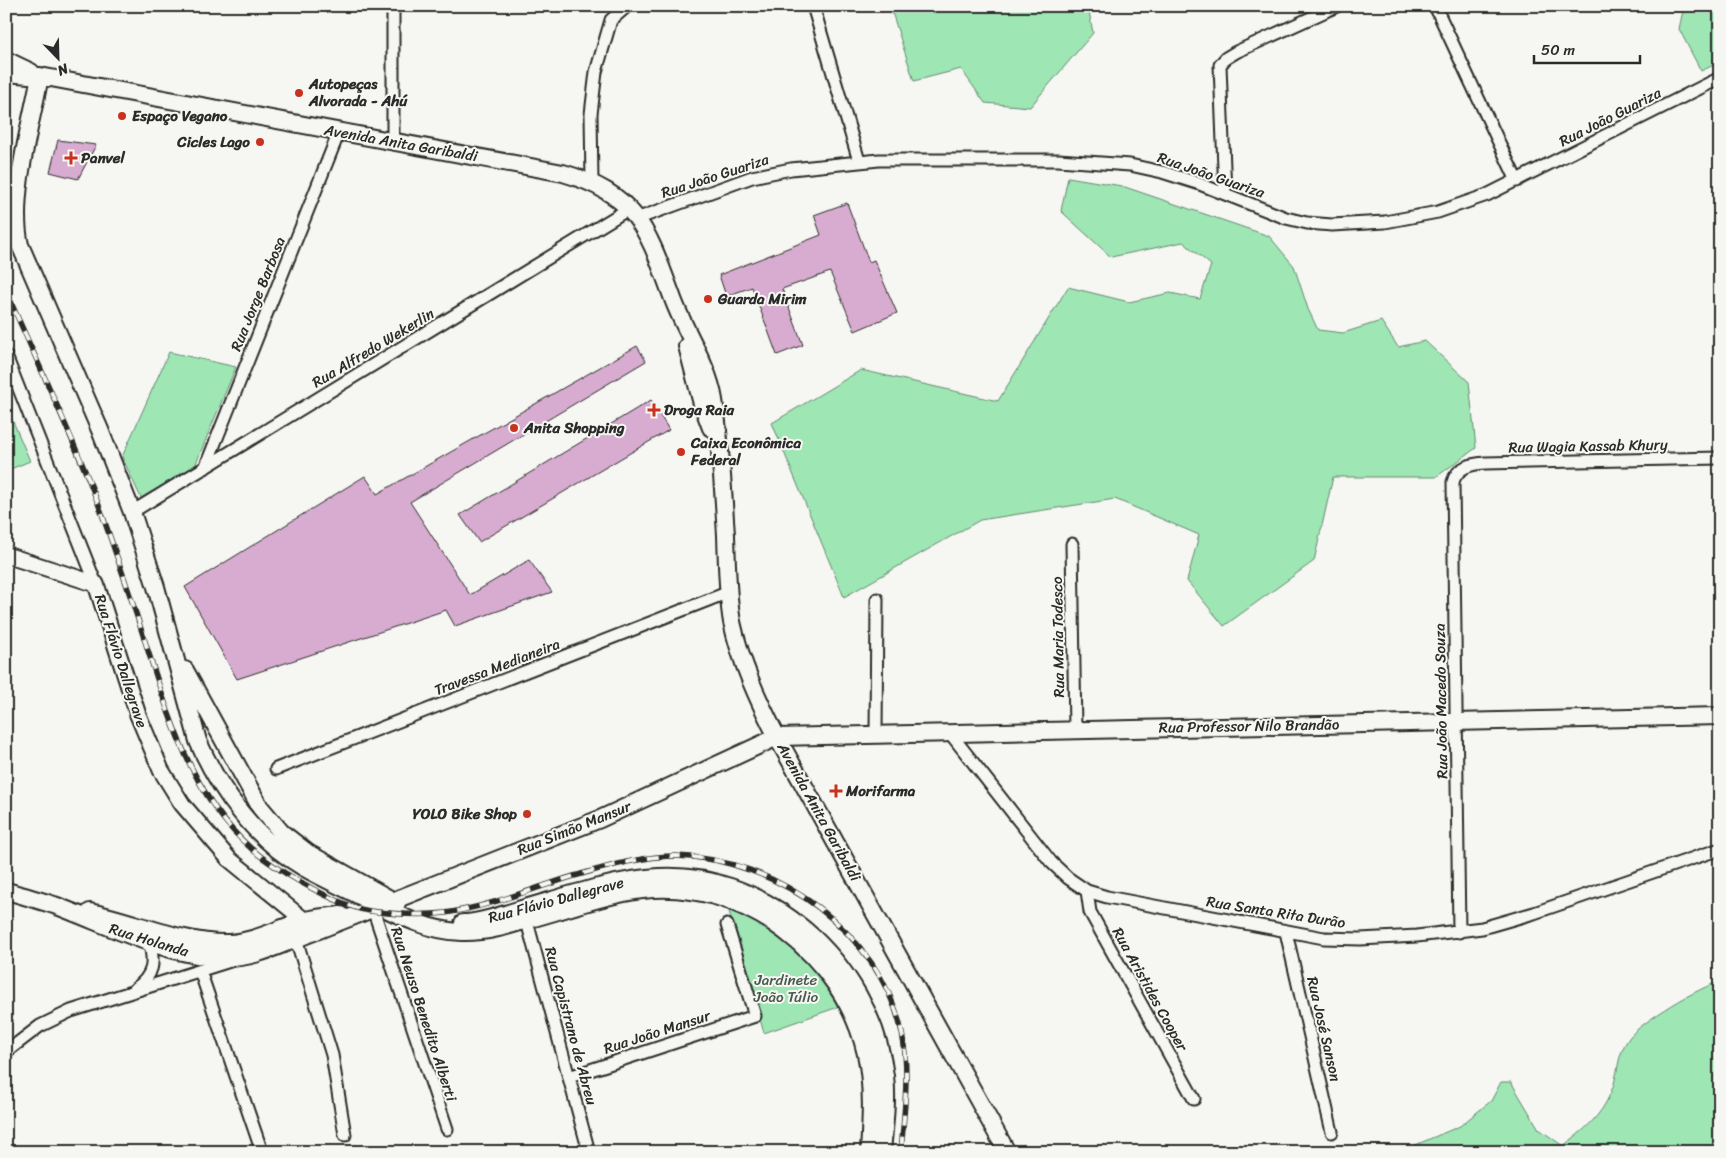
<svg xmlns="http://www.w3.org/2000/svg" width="1726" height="1158" font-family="Sriracha,sans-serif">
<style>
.green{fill:#9ee6b3;stroke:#64886f}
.building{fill:#d8acd0;stroke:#2b2b2b}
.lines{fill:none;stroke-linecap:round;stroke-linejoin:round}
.minor-casing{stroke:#2b2b2b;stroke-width:15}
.tertiary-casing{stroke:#2b2b2b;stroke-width:19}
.secondary-casing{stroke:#2b2b2b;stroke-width:20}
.minor{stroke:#f6f6f2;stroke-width:11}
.tertiary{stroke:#f6f6f2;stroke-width:15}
.secondary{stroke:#f6f6f2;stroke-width:16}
.rail-casing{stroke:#2b2b2b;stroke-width:5.5}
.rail{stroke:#f6f6f2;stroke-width:4;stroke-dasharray:11;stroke-linecap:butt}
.poi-dot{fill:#c8321e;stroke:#f6f6f2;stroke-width:2}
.labels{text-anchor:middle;stroke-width:4;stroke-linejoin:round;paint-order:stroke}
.poi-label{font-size:15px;font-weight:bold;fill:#2b2b2b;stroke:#f6f6f2;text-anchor:start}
.street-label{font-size:15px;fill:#2b2b2b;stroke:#f6f6f2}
.park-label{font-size:15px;fill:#485a4d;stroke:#f6f6f2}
</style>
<rect width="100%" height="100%" fill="#f6f6f2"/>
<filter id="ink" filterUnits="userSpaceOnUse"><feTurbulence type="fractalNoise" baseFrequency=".02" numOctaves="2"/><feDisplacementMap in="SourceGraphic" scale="10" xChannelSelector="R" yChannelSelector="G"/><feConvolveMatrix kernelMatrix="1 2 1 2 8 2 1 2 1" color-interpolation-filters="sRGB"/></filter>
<g filter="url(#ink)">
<path class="green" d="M890,6H1088L1093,33L1030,107L985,103L961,69L914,81Z
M1684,6H1720V62L1701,71L1679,29Z
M1068,177L1122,186L1269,236L1294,266L1308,309L1318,330L1343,333L1381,321L1398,347L1425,341L1469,382L1476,448L1436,477H1333L1314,561L1224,626L1187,581L1199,535L1115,499L980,520L844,597L772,423L861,370L998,401L1068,287L1129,302L1170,293L1200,299L1211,265L1183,242L1111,257L1061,211Z
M169,352L236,367L194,468L141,498L122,457Z
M6,405L30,461L6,471Z
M728,908C776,931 812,961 841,1006L764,1033Z
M1720,982V1152H1399L1460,1126L1491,1101L1501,1082H1511L1539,1129L1563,1146C1583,1131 1601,1117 1611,1092C1619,1074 1616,1055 1629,1038C1639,1023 1702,985 1720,982Z"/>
<path class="building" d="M58,140L96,145L78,179L50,172Z
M847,203L869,262L874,260L897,313L855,331L830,272L782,289L803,345L777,355L752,287L726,296L719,275L821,235L814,215Z
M637,346L646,361L410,502L470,595L529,560L552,592L455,626L446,610L237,679L185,587L365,476L377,494Z
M651,400L669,430L479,542L460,515Z"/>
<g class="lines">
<g class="minor-casing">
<path id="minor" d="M393,6V141
M813,6L859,161
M1435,6L1517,181
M592,182L591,114L596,72L611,20L627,6
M1225,194L1220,65L1226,58L1236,52L1337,6
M639,218L752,177L791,169L879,160H1058L1130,165L1162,172L1197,183L1286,218L1307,223L1332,225L1385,222L1438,212L1487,195L1720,78
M6,356L96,584
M205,468L339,132
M132,512L630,208
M1072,544L1075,730
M950,733L1051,862L1068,878L1087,891L1107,897L1324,938L1360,939L1417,936L1482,928L1534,913L1720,849
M876,735L877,599
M276,769L729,592
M1087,891L1090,912L1194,1099
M373,909L447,1129
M525,914L589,1152
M1286,932L1332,1132
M1459,932L1453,482C1457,467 1471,464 1485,463L1720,458
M296,939L332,1055L345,1135
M200,971L262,1152
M135,989C154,975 155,963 149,941
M6,1052L40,1026L71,1011L230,961
M569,1077L755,1016L727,925"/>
</g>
<g class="tertiary-casing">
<path id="tertiary" d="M6,555L96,584L138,715L161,770L182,804L229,859L304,920"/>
</g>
<g class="secondary-casing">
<path id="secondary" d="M6,60L31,72
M6,73L40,76L563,173C639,195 648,232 673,299C685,332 708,364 714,400C721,444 723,490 726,535C727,564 727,593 732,622C741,663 758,700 777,737L1007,1152
M40,76C31,125 9,198 20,245L100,430L132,512L156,587L198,741C219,790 256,840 303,867C324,879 345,888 366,899C396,914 427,931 462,932C485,933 508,926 530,919C567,909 604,895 642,890C745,878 844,956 866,1054C873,1086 871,1120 869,1152
M687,346L702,404L711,428
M185,670L260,807L281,832L308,853L397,903
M6,891C22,895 38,900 54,905C109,925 170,958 229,958C252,958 275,947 296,939L600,819L777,737L1720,716
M90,912C134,921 186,945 229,943C255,942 278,928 303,921C315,917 328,917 341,915
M463,923C481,923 501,915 518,910C561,898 603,883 647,878C762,864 872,963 885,1076C888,1101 884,1127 882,1152"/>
</g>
<use href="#minor" class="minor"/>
<use href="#tertiary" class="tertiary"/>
<use href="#secondary" class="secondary"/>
<g class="rail-casing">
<path id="rail" d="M6,291C38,364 73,437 101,511C115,551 129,591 142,632C168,712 192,805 263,858C287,876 341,907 370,911C393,914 421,916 445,913C489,907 531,889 574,876C607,867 642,856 676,856C776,858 881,933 902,1033C910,1072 904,1112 901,1152"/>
</g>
<use href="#rail" class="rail"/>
</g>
</g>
<g class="poi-dot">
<circle cx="299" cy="93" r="5"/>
<circle cx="122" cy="116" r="5"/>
<circle cx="260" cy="142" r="5"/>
<path d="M68.5 150.5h5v5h5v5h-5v5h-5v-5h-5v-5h5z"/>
<circle cx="708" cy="299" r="5"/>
<path d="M651.5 402.5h5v5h5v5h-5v5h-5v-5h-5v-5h5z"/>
<circle cx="514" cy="428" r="5"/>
<circle cx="681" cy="452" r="5"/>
<path d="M833.5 783.5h5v5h5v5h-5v5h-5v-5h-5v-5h5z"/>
<circle cx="527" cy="814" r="5"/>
</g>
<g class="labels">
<g class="poi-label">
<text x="309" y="89">Autopeças<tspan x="309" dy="17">Alvorada - Ahú</tspan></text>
<text x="132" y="121">Espaço Vegano</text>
<text x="250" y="147" text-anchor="end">Cicles Lago</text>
<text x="81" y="163">Panvel</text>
<text x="718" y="304">Guarda Mirim</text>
<text x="664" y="415">Droga Raia</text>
<text x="524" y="433">Anita Shopping</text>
<text x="691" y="448">Caixa Econômica<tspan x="691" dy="17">Federal</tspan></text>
<text x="846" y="796">Morifarma</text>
<text x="517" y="819" text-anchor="end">YOLO Bike Shop</text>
</g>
<g class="street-label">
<text transform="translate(1610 117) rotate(-27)" y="5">Rua João Guariza</text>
<text transform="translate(401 143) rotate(10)" y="5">Avenida Anita Garibaldi</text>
<text transform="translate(1211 175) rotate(19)" y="5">Rua João Guariza</text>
<text transform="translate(715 176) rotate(-18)" y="5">Rua João Guariza</text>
<text transform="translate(258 294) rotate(-68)" y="5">Rua Jorge Barbosa</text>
<text transform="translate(373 348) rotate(-31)" y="5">Rua Alfredo Wekerlin</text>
<text transform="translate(1588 446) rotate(-1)" y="5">Rua Wagia Kassab Khury</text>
<text transform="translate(1058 637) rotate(-91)" y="5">Rua Maria Todesco</text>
<text transform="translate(121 661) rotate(72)" y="5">Rua Flávio Dallegrave</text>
<text transform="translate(497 667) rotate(-21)" y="5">Travessa Medianeira</text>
<text transform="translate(1441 701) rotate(-91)" y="5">Rua João Macedo Souza</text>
<text transform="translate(1249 726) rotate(-1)" y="5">Rua Professor Nilo Brandão</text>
<text transform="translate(819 812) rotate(61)" y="5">Avenida Anita Garibaldi</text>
<text transform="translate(574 828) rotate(-22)" y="5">Rua Simão Mansur</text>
<text transform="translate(556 900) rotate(-15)" y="5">Rua Flávio Dallegrave</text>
<text transform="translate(1276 912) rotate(9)" y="5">Rua Santa Rita Durão</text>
<text transform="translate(149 940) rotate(17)" y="5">Rua Holanda</text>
<text transform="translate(1150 989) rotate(61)" y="5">Rua Aristides Cooper</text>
<text transform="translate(424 1014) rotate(72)" y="5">Rua Neuso Benedito Alberti</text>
<text transform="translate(571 1026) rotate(75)" y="5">Rua Capistrano de Abreu</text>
<text transform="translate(1324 1029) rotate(77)" y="5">Rua José Sanson</text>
<text transform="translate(657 1032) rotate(-18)" y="5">Rua João Mansur</text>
</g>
<g class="park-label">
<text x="786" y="985">Jardinete<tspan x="786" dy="17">João Túlio</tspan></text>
</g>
</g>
<rect width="1726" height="1158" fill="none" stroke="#f6f6f2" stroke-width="25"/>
<rect x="12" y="12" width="1701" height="1133" fill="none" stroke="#2b2b2b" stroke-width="2" filter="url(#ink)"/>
<g transform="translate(58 58) rotate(157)" stroke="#f6f6f2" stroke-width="4" paint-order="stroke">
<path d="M0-4L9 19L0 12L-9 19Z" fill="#2b2b2b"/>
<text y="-8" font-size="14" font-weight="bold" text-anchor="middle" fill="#2b2b2b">N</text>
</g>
<path d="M1534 55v8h106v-8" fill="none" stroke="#2b2b2b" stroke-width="2.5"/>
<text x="1541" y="55" font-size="15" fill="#2b2b2b" stroke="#f6f6f2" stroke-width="4" paint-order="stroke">50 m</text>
</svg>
